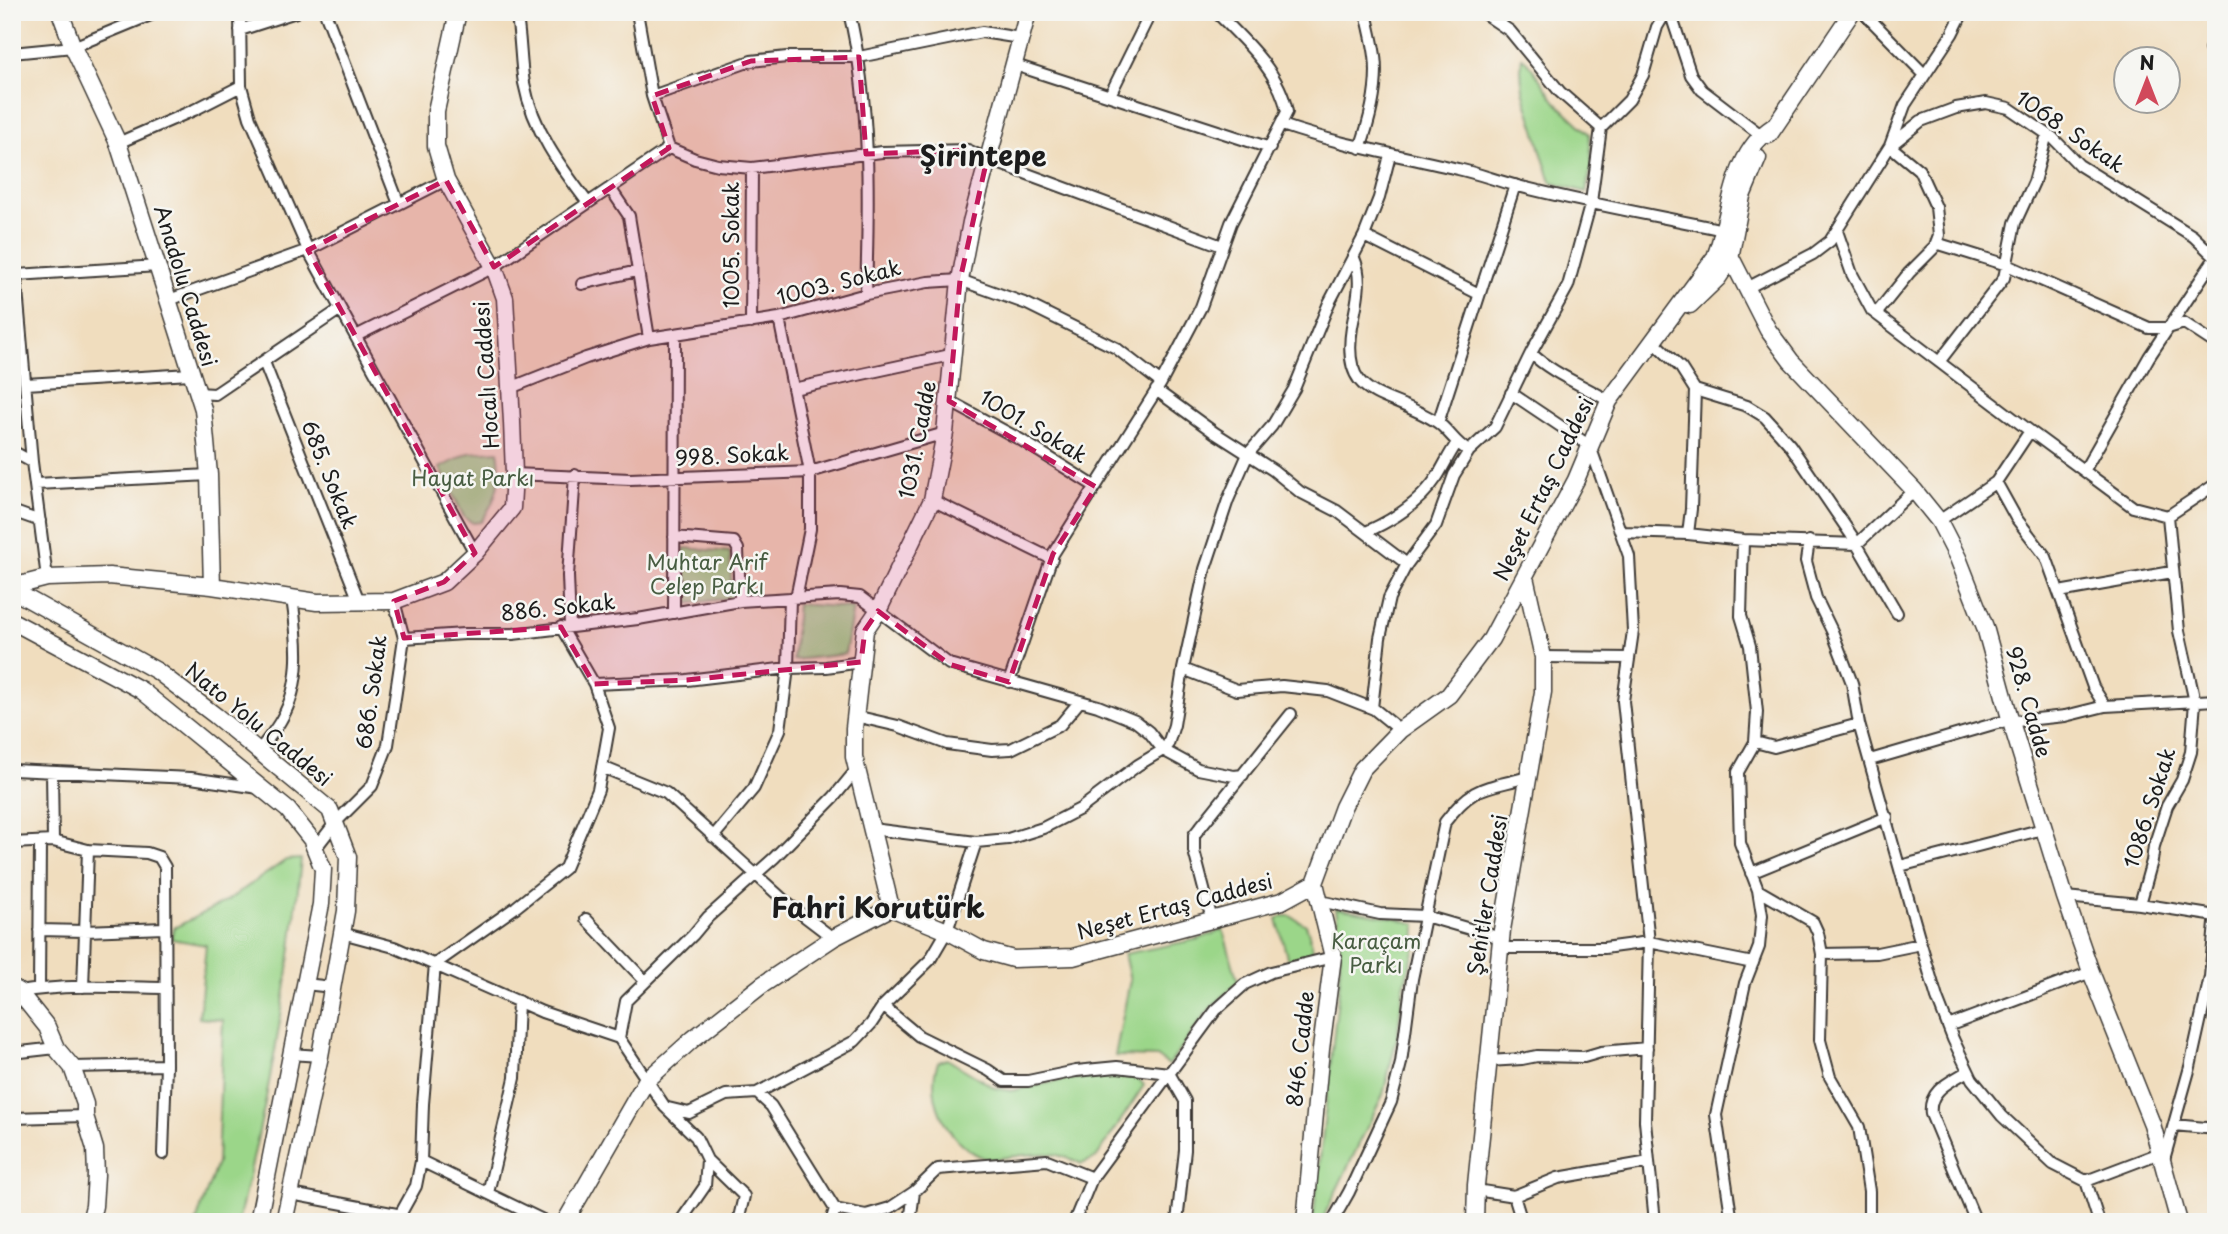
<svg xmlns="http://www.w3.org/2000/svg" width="2228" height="1234" font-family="'Playpen Sans',sans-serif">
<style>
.green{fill:#9bd689;stroke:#5c7952;stroke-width:2}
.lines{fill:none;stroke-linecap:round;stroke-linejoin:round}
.street-casing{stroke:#3c3934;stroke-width:14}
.secondary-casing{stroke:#3c3934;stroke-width:19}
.street{stroke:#fff;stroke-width:10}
.secondary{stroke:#fff;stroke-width:16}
.marked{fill:#c2185b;fill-opacity:0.2;stroke:#c2185b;stroke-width:5;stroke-dasharray:14 9;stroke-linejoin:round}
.labels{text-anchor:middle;stroke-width:5;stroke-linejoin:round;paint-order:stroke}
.street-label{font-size:21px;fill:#1c1c1c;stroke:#f6f6f2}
.park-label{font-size:21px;fill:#485d42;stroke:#f6f6f2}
.district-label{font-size:28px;font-weight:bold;fill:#1c1c1c;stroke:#f6f6f2}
</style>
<rect width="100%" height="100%" fill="#f6f6f2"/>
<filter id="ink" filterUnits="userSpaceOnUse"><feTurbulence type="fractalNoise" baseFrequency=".0143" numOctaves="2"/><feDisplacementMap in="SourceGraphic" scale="14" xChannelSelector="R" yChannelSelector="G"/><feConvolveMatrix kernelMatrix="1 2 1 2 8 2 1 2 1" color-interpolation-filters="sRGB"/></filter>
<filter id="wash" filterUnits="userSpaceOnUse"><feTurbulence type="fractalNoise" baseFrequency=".00686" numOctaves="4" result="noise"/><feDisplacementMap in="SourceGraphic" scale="28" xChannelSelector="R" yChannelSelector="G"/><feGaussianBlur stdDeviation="1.57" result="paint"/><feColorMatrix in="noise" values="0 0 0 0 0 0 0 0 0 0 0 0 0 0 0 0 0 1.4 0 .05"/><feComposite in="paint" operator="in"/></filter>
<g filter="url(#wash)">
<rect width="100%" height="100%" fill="#f0ddbe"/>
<path class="green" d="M1522,57C1532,65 1546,90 1556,102C1566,113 1578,123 1589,134L1592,163L1586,192L1552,183C1544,165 1540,147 1535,129C1527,104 1518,84 1522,57Z
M498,451C503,476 496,501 481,522L473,523L464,517L440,468L469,453Z
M684,548L730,552L732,598L684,604Z
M797,604L853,608L845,654L793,660Z
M301,859C290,981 268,1103 238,1222H196L217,1163L223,1020L199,1018L206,945L171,939L174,928L225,902L286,860Z
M1336,908L1396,918L1416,924L1415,948L1403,989L1397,1038L1383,1095L1321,1222H1313L1340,979V940Z
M1283,916H1290L1306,925L1312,944L1313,955L1288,961L1277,919Z
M1223,930L1238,982L1207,1012L1169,1065L1157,1057L1115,1056L1130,980L1124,954L1199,939Z
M947,1059L995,1088L1011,1091L1068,1079L1135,1075L1144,1085L1096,1158L1082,1164C1054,1150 1038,1153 1008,1157C1002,1158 993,1160 987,1159C949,1147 924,1098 938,1062Z"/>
</g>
<g filter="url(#ink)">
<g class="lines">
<g class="street-casing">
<path id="street" d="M240,12L241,86L250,118L308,250L475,553
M325,12L399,204
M516,12C521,35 520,60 524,83C533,130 560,166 588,203
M637,12L652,96L669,148L695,159L718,165L752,168L882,152L968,150L987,159L1222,246
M849,12C871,104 869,201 866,294
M1482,12L1510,31L1560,92L1601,128
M1667,12L1672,18L1691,75L1702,90L1761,135
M1863,12L1924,74
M517,17L585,12
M240,30L296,12
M2210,49L2216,47
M12,53L73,47L158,12
M1012,64L1270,148
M1110,95L1151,12
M652,96L751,61L787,57H859L982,32L1020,38
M1282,125C1340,145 1399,155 1458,169C1477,173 1495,180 1514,185C1583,203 1653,215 1723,230
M1601,128L1629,100L1643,75L1657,27L1666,12
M118,143L194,110L241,86
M1360,148C1370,120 1379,86 1375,56C1373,41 1369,27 1366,12
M610,188L629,216L649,338
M1837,231L1852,274L1872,311L2030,431L2133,507L2168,516L2216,484
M12,232L32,462L47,578
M1364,236L1479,294
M1936,243L2007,265L2149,328H2168L2184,323L2216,344
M1354,258C1364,280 1356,304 1352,327C1340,402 1387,390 1437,422C1449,430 1455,444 1469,451
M12,272L17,275L158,266
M582,284L637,271
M1747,288L1813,254L1830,241L1890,146L1921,121L1956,108L1986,103L2009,108L2053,138L2079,165L2193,236L2216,258
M169,300L308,250L446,180
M1876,314L1909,273L1934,248L1939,235L1936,207L1919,170L1890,146L1905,105L1952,34L1963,12
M779,318L810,472V529L796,598
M751,323L752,168
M356,336L494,267L669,148
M1653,341L1681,368L1695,390L1691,509L1688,534
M1531,353C1551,373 1585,386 1609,401
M264,362L359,601
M1939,362L2004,278L2015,223L2034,182L2047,134
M26,384L190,374
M510,388L586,358L649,338L779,318L866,294L928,282L960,280L1027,304L1116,348L1161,383
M793,389L955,354
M1156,390L1215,433L1273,470L1300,492L1337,511L1407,564
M1695,390L1747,406L1765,417L1790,445L1852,536L1897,613
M197,393L215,394L339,310
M1511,393L1590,446L1629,556L1633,631L1623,701L1649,942L1645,1121L1655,1222
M949,401L1021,440L1096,487
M1438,423L1515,185
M12,451L32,462
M2084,471L2149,357L2215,258
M514,474L630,479L810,472L945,433
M1996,482L2016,518L2046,557L2093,687L2105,706
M36,484L209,475
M932,500L1052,559
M12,511L40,521
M1939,521L1996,482L2030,431
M1366,532C1393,520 1420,503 1437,477C1444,466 1449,454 1457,443
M1621,532L1688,534L1743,540L1857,544L1914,490
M674,537L734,542L738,549L740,601
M1809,541L1806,561L1816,598L1832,631L1852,683L1859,724L1921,944L1937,998L1953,1039L1972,1079L2002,1116L2053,1164L2086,1181L2099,1222
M2059,592L2172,572
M674,613L675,334
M570,626L568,576L575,475
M404,638L464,634H513L638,619L740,601L840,595L860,597L949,664L1098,706L1135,721L1149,732L1163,750L1198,769L1234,776L1243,775
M1543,657L1629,658
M1183,669L1237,690L1282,686L1328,691L1374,709L1400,730
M1009,682L1053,554L1161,383L1201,307L1231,223L1287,112C1280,72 1244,40 1216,12
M594,684L687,680L788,668L826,667L861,662
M1372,708L1380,638L1389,598L1407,564L1436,525L1454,475L1469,451L1495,427L1531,353L1568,286L1591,202L1601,128
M855,716L898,726L947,744L992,750L1011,749L1060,725L1080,701
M1755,742L1774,747L1859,724
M259,751C266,741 275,731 281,720C303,683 298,639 292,598
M1870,760L1997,723L2065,716L2105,706L2216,700
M602,767L666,793L787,903L833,938
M12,770L191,778L259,788
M52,772L53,841
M872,829L976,842L1008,839L1043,828L1080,809L1138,765L1163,750L1168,744L1174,725L1183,669L1205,569L1228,500L1248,454L1272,426L1294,389L1329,303L1364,236L1379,198L1390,155
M713,837L754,788L780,730L788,668L790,598
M12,843L53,841L88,850L147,853L159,857L165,867L166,1065L72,1067
M315,849L335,823L372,786L388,745L404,638L394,601
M1900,866L2043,829
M1751,873L1887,817
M1758,890L1813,922L1818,933L1822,954L1820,1040L1830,1077L1859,1127L1869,1191V1222
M2065,897L2140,904L2216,916
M1320,901L1380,914L1425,916L1501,938
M2140,904L2152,861L2154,846L2167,806L2182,780L2191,752L2195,702L2179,631L2168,516
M586,919L645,981
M1212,920L1194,851V835L1291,714
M39,930L85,931L164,928
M342,933L394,947L542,1012L619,1038L665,1107L696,1137L707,1160L705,1186L680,1222
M1500,948H1604L1649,942L1753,963
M1822,954L1877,953L1921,944
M305,984L332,987
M83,987L88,850
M39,989L40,842
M19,992C68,984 117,987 166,988
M883,1006L919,1036L988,1070L1004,1081H1028L1076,1071L1117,1067L1169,1073
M1948,1026L2091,972
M619,1038L626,1001L693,935L708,917L774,858L834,797L857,769
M12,1053L56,1048
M290,1054L320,1056
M1488,1061L1522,1059L1537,1056L1584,1057L1601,1052L1647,1048
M1968,1071C1950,1082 1928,1090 1931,1114L1976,1222
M1169,1073L1185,1101V1150L1177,1222
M757,1093L771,1106L835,1209L831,1222
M668,1108L689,1113L726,1095L757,1093L855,1041L871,1024L883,1006L930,960L947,931L976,842
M12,1118L85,1116
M2174,1125L2216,1129
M163,1154L166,1065
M707,1160L744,1196L738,1222
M421,1161L547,1222
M2163,1163L2190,1067L2210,977L2216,913
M2086,1181L2160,1153
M1476,1190L1514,1196L1522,1222
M488,1193L515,1078L518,1001
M291,1194L402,1215
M1514,1196L1558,1178L1649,1162
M835,1209L866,1215L890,1208L914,1192L938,1169L1047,1160L1092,1178
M396,1222L416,1186L421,1161L423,1104L435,964L516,907L565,868L598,790L609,728L594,684L561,627
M910,1222L914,1192
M1074,1222L1092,1178L1216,1010L1245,984L1271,972L1333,957
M1332,1222L1349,1192L1391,1102L1401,1063L1412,979L1445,822C1474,784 1485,789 1528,777
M1732,1222L1716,1115L1745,983L1759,947L1762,915L1758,890L1740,843L1738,772L1755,742L1757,712L1750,646L1741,616L1743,540"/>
</g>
<g class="secondary-casing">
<path id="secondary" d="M60,12L73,47L118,143L203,409L209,475L212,586
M1769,135L1852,12
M1721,238L1768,330L1791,361L1914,490L1939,521L1958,558L1985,627L2011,722L2065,897L2091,972L2152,1124L2179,1222
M1690,305L1718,278L1726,266L1731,253L1742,196L1758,158
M12,587L47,578L109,576L212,586L317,602L394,601L444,582L475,553L512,508L514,474L512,422L505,298L494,267L446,180L436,146V111L458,12
M12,590L157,671L216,716L330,810L348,857L346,911L320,1056L284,1222
M12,621L141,690L288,810L311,839L323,869L321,904L258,1222
M891,908L854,757V728L865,630L878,611L932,500L945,433L960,280L971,222L1028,12
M12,988L19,992L47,1027L56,1048L72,1067L85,1104V1116L95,1149L96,1175L94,1206L90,1222
M565,1222L646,1081L693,1039L762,985L833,938L891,908L947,931L984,951L1013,959L1073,957L1282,901L1315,883L1343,807L1362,769L1400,730L1449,695L1491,639L1576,480L1609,401L1715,257C1732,215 1730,155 1773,127
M1305,1222L1321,1049L1333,957L1315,883
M1475,1222L1476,1185L1502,930L1543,692V657L1525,577"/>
</g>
<use href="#street" class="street"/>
<use href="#secondary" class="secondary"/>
</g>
</g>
<path class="marked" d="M859,57L866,154L968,150L987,159L960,280L949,401L1096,487L1053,554L1009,682L949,664L878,611L865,630L861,662L687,680L594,684L561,627L404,638L394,601L444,582L475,553L308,250L446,180L494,267L669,148L652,96L751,61Z"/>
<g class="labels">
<g class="street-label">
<text transform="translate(2070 132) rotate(35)" y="7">1068. Sokak</text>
<text transform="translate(732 245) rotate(-90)" y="7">1005. Sokak</text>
<text transform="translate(839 283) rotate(-14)" y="7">1003. Sokak</text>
<text transform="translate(185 286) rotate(73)" y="7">Anadolu Caddesi</text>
<text transform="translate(487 375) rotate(-94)" y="7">Hocalı Caddesi</text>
<text transform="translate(1033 427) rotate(31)" y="7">1001. Sokak</text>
<text transform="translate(918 440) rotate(-79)" y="7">1031. Cadde</text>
<text transform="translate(732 456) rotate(-3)" y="7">998. Sokak</text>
<text transform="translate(329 475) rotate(68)" y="7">685. Sokak</text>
<text transform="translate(1544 489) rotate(-64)" y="7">Neşet Ertaş Caddesi</text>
<text transform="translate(558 608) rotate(-6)" y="7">886. Sokak</text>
<text transform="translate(372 692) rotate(-82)" y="7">686. Sokak</text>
<text transform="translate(2028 702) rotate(74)" y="7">928. Cadde</text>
<text transform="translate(258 725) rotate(39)" y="7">Nato Yolu Caddesi</text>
<text transform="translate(2150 808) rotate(-72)" y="7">1086. Sokak</text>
<text transform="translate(1488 895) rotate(-81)" y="7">Şehitler Caddesi</text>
<text transform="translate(1175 907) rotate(-15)" y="7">Neşet Ertaş Caddesi</text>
<text transform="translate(1301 1049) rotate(-84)" y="7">846. Cadde</text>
</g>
<g class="park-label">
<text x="473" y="486">Hayat Parkı</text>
<text x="707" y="570">Muhtar Arif<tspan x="707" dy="24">Celep Parkı</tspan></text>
<text x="1376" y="949">Karaçam<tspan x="1376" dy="24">Parkı</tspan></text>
</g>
<g class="district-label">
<text x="983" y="166">Şirintepe</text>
<text x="878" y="918">Fahri Korutürk</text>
</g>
</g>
<rect width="2228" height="1234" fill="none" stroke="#f6f6f2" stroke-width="42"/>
<g transform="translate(2147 80)"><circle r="33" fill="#f6f6f2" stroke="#9f9f9c" stroke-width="2"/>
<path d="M0-5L12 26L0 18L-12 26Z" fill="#d1495b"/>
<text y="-10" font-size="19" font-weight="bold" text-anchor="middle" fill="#1c1c1c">N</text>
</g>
</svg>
